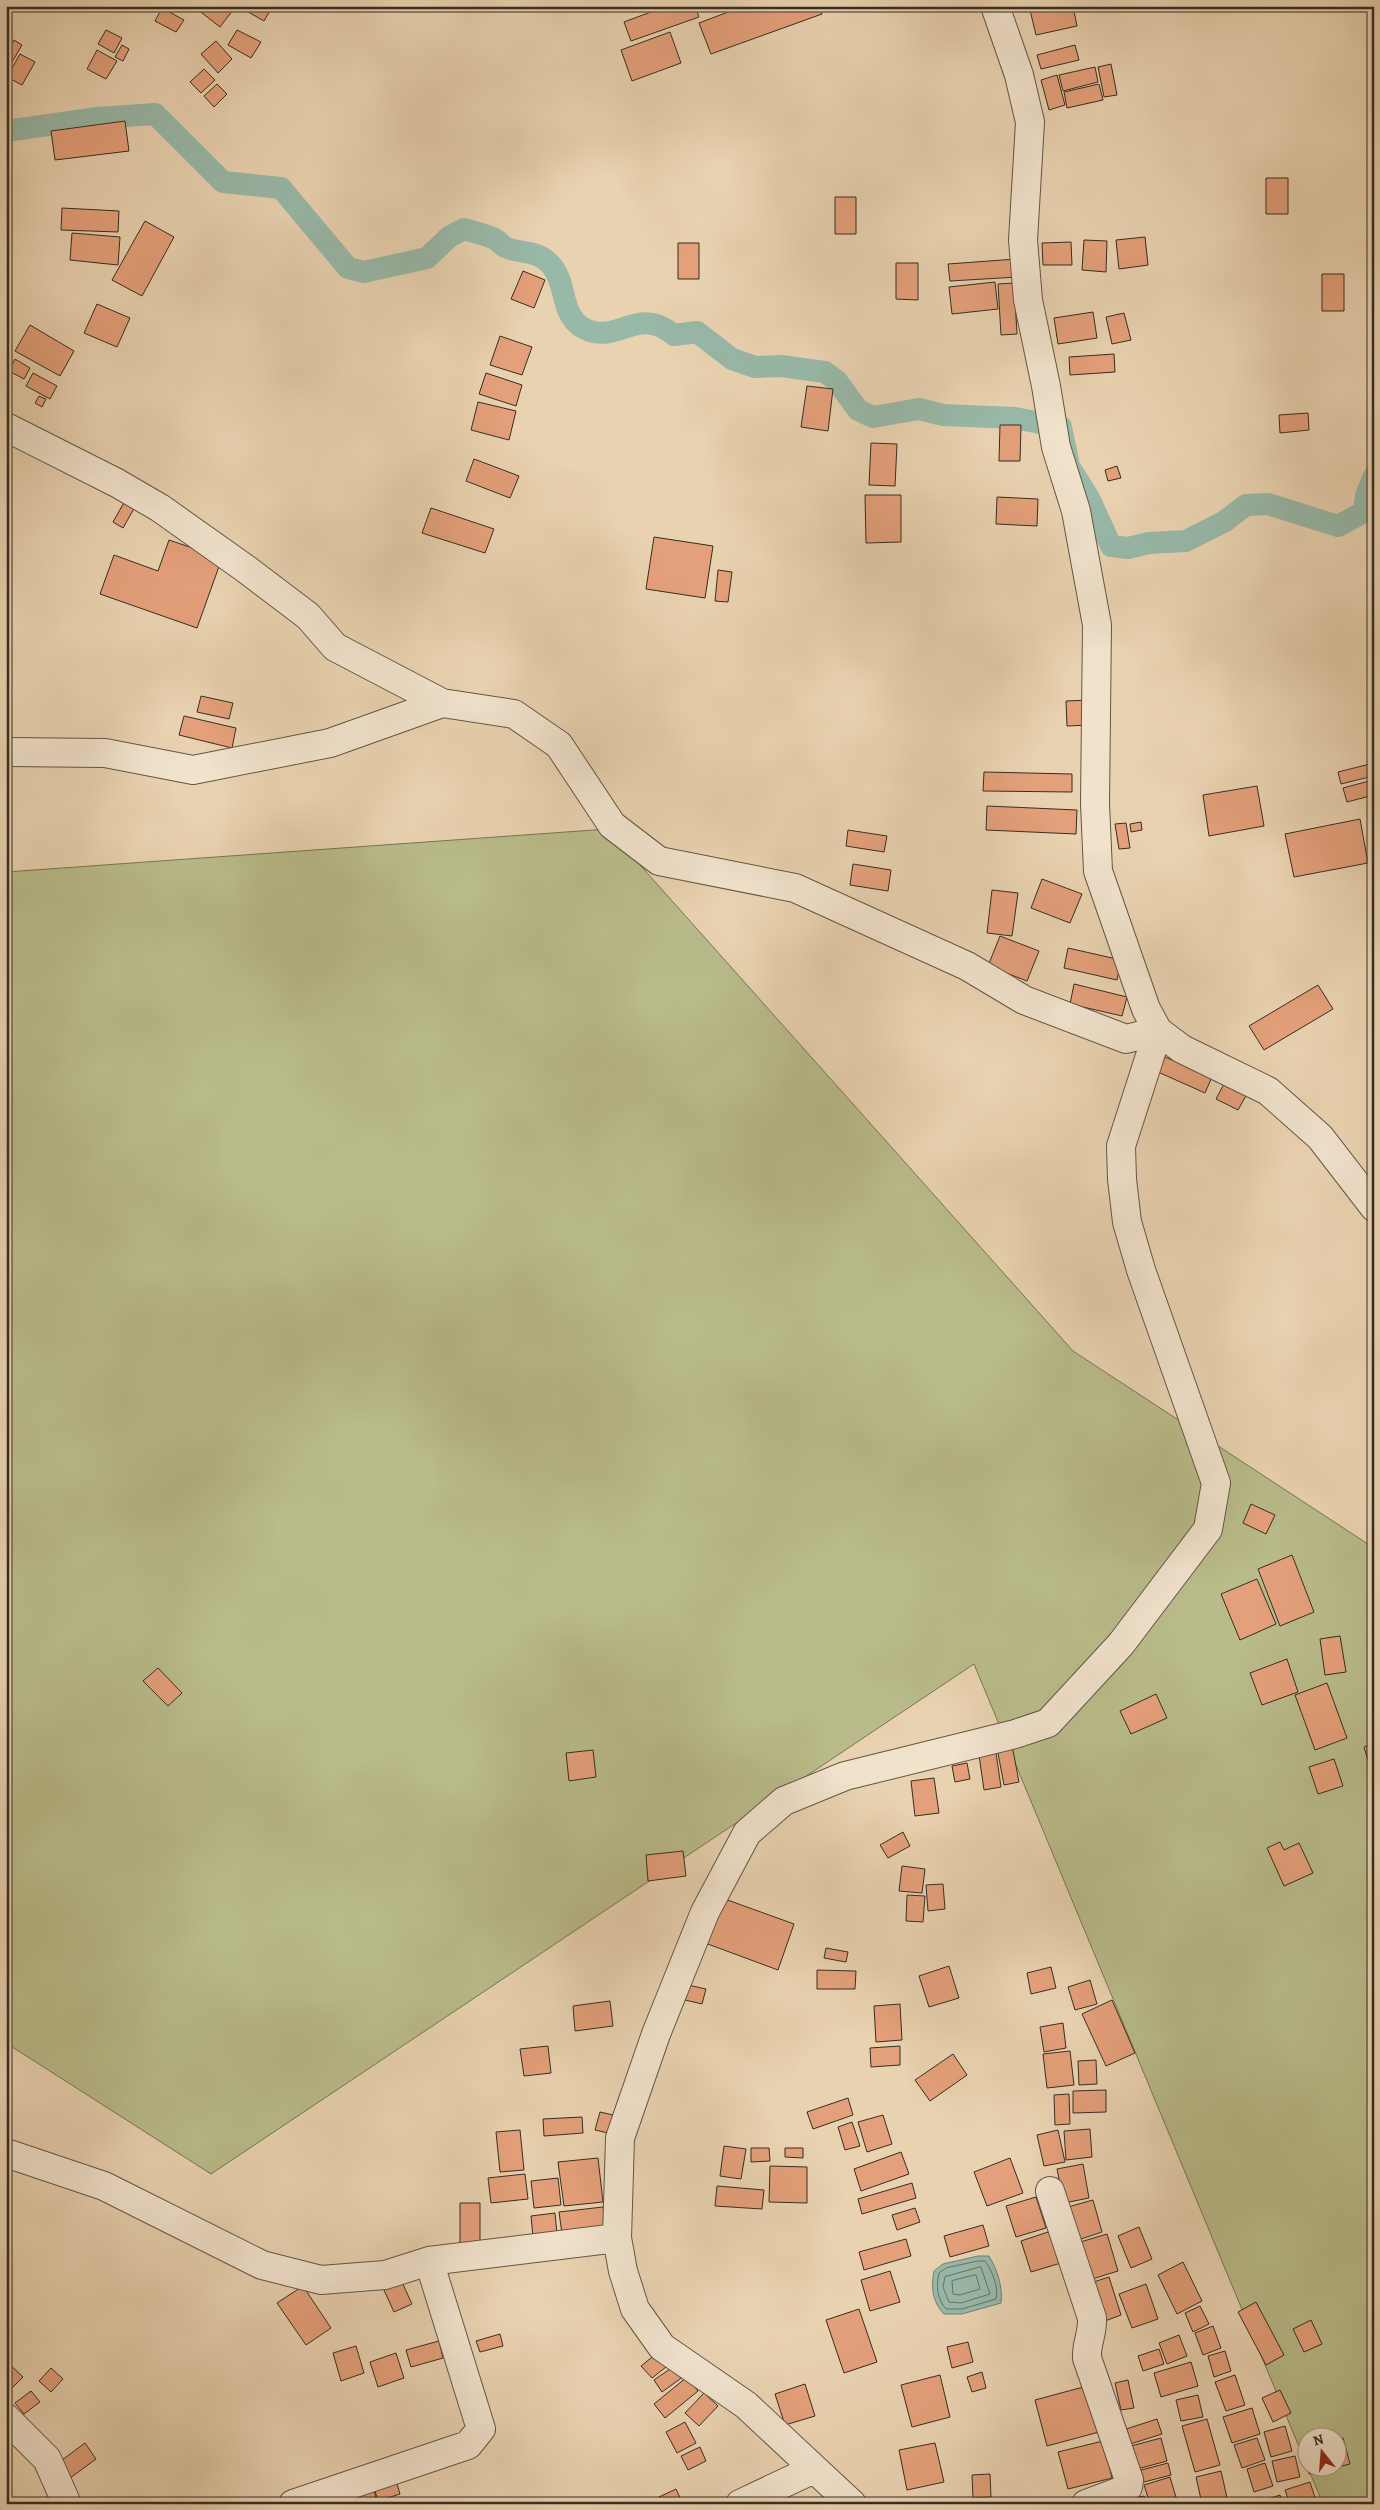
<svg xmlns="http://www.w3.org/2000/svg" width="1380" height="2510" font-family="Alegreya,serif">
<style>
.green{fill:#b9bb8a;stroke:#787456}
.water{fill:#98b8a8;stroke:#718072}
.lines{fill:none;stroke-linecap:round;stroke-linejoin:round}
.shore{stroke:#677265;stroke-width:1}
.canal{stroke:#98b8a8;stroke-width:22}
.building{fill:#e4a07a;stroke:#362d22}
.minor-casing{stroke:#635646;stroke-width:30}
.minor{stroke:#f1e2cc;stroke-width:28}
</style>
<rect width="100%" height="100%" fill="#e9d2b0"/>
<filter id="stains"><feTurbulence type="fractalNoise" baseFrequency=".004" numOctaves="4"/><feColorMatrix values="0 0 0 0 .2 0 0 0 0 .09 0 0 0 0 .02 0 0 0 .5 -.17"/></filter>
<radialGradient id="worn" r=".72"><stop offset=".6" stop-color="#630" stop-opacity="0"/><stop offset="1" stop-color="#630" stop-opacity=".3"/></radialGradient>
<path class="green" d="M608,829L1073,1351L1374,1548V2504H1323L1308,2468H1338V2438H1308L1307,2466L974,1664L211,2174L6,2043V872Z"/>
<path class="water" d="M978,2256H989C997,2269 1003,2287 1001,2303L962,2314H944C932,2301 931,2288 934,2271L943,2264Z"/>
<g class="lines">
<path class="shore" d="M978,2261H985C992,2270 999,2288 996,2299L962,2309H946C937,2299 936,2286 939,2273L946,2268Z
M981,2267L990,2294L961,2303L949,2302L943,2287L945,2277Z
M976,2275L980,2289L960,2295L953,2294L952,2281Z"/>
<path class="canal" d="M6,131L98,118L155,114L223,182L281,188L348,268L364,272L427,258L449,237L464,229C473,232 484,234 493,238C498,240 501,245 505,247C519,254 537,249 551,265C569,285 558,320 590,331C620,341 639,306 674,335L697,332L732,359L755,367L781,366L825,372L837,381L858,410L873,417L919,409L943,415L1015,418L1061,427L1069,466L1089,498L1111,546L1128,548L1149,543L1186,541L1225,521L1246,505L1268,504L1338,526L1364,512L1366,495L1374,476"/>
</g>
<path class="building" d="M193,6H227L233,10L220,27Z
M244,6H271L272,7L264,21L243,9Z
M667,6H695L699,17L631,41L624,22Z
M744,6H819L822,14L711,54L699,23Z
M1029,6H1073L1077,26L1036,35Z
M162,8L184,20L176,32L155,21Z
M106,30L122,38L114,53L98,44Z
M237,30L261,42L251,58L228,45Z
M670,32L681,63L632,81L621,50Z
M14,40L22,45L11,64L6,61V55Z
M216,41L232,59L218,73L201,54Z
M122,45L129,49L123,61L115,57Z
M1075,45L1079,60L1041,69L1037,55Z
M97,50L117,61L106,79L87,69Z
M20,54L35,62L22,85L7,77Z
M1111,64L1117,95L1104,97L1098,67Z
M1095,67L1098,82L1063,91L1059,75Z
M204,69L215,80L201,93L190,82Z
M1057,75L1065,105L1049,110L1041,80Z
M217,84L227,94L214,107L204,96Z
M1099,84L1103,100L1067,108L1064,92Z
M125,121L129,151L55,160L51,131Z
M1266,178H1288V214H1266Z
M835,197H856V234H835Z
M62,208L119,211L118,232L61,230Z
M145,221L174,237L142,296L112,280Z
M72,233L120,237L118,265L70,260Z
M1145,237L1148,265L1119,269L1116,240Z
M1084,240L1107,241L1106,272L1082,270Z
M1071,242L1072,265H1043L1042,243Z
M678,243H699V279H678Z
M1016,259L1018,277L950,281L948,264Z
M896,263H918V300L896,299Z
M523,271L545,280L534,308L511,299Z
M1322,274H1344V311H1322Z
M995,282L998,309L952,314L949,287Z
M1014,283L1017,334L1001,335L998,284Z
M97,304L130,318L117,347L84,333Z
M1093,312L1097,338L1058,344L1054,318Z
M1124,313L1131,340L1112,344L1106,317Z
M30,325L74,351L60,376L15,351Z
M500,336L532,347L522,375L490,365Z
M1114,354L1115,372L1070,375L1069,357Z
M15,359L30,368L24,379L9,371Z
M33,373L57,386L50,399L26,386Z
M486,373L522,385L516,406L479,394Z
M807,386L833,389L828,431L801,427Z
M39,396L46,399L42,407L35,403Z
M478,402L516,411L509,440L471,430Z
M1308,413L1309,430L1280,433L1279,415Z
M1000,425H1021L1020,461H999Z
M871,443L897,444L895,486L869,485Z
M474,459L519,476L510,498L466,481Z
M1117,466L1121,478L1108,481L1105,470Z
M865,495H901V542L866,543Z
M997,497L1038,499L1037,526L996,524Z
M126,499L136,505L123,528L113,522Z
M431,508L494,529L485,553L422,533Z
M654,537L713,546L705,598L646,589Z
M169,540L222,558L197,628L100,594L114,555L158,571Z
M718,570L732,572L728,602L715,601Z
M201,696L233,703L229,719L197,712Z
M1090,700V725L1067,726L1066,701Z
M184,716L236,728L232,748L179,735Z
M1370,764L1373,776L1341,784L1338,772Z
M984,772L1072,774V792L983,791Z
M1373,780L1374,795L1347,802L1343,788Z
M1257,786L1264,826L1209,836L1203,795Z
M987,806L1077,810L1076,834L986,830Z
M1360,819L1368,863L1294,877L1285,834Z
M1141,822L1142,830L1131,832L1130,824Z
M1126,823L1130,848L1119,849L1115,824Z
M848,830L887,836L884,852L846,846Z
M853,864L891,870L888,891L850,885Z
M1042,879L1082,894L1070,923L1031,908Z
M992,890L1018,893L1012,936L987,933Z
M1000,936L1039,951L1027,981L988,966Z
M1068,948L1121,960L1117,980L1064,968Z
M1074,984L1127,997L1122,1016L1070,1004Z
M1318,985L1333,1009L1264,1050L1249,1026Z
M1165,1057L1212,1077L1205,1093L1158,1072Z
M1225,1082L1247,1094L1238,1110L1216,1099Z
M1251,1504L1275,1515L1266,1534L1243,1523Z
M1292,1555L1314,1612L1280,1626L1258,1569Z
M1257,1579L1276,1624L1240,1640L1221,1594Z
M1340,1636L1346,1672L1325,1675L1320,1639Z
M1287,1659L1298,1692L1262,1705L1250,1673Z
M158,1668L182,1693L168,1706L143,1681Z
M1327,1683L1347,1738L1315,1750L1295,1695Z
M1156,1694L1167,1718L1131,1734L1120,1711Z
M1374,1744V1777H1373L1364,1747Z
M1012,1745L1019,1782L1004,1785L997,1748Z
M995,1746L1001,1787L984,1790L978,1748Z
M593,1750L596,1777L569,1781L566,1753Z
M1334,1759L1343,1786L1318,1794L1309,1767Z
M967,1763L970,1779L955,1782L952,1766Z
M934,1778L939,1813L915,1816L911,1781Z
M903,1832L910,1846L888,1858L880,1845Z
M1280,1842L1284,1850L1299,1843L1313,1873L1284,1886L1267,1848Z
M683,1851L686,1876L648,1881L646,1855Z
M902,1866L925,1869L922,1893L899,1891Z
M943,1884L945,1909L928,1911L926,1885Z
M907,1895L925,1896L923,1922L906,1921Z
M722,1898L794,1924L778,1970L705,1943Z
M826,1948L848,1952L846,1962L824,1958Z
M949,1966L959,1998L929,2007L919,1976Z
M1051,1967L1056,1988L1031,1994L1027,1973Z
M817,1970L856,1971L855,1989H817Z
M1090,1980L1097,2004L1075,2010L1068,1987Z
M688,1985L706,1989L702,2004L685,2000Z
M1112,2000L1135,2053L1106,2066L1082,2014Z
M610,2001L613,2026L575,2031L573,2006Z
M900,2004L902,2040L876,2042L874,2006Z
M1063,2023L1066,2048L1044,2052L1040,2027Z
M548,2046L551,2073L524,2076L520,2049Z
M900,2046V2065L871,2067L870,2048Z
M1070,2051L1074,2085L1047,2088L1043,2054Z
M953,2054L967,2075L930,2101L915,2080Z
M1096,2060L1097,2084L1079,2085L1078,2061Z
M1106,2090V2112L1073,2113V2091Z
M1069,2094L1070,2124L1055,2125L1054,2095Z
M848,2098L853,2115L813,2129L807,2112Z
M600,2112L622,2117L617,2135L595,2130Z
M883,2115L892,2144L867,2152L858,2122Z
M582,2117L583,2133L544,2136L543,2119Z
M852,2122L860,2146L845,2150L838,2127Z
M1090,2129L1092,2157L1066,2160L1064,2131Z
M520,2130L524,2170L500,2172L496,2132Z
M1058,2130L1065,2162L1044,2166L1037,2135Z
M724,2146L746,2149L741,2179L720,2176Z
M751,2148H769L770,2161L751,2162Z
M785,2148H803V2158L785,2157Z
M901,2152L909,2174L861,2191L854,2169Z
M598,2158L603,2202L564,2206L558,2162Z
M1010,2158L1023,2193L987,2206L974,2172Z
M1083,2164L1089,2198L1064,2203L1057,2169Z
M770,2166L807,2167V2203L769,2202Z
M525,2174L528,2199L491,2203L488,2178Z
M558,2178L561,2205L534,2208L531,2181Z
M912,2183L916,2198L862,2214L858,2199Z
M717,2186L764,2190L762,2209L715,2206Z
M1036,2197L1046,2228L1016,2237L1006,2206Z
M1093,2200L1102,2232L1078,2240L1068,2207Z
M460,2203H480V2243H460Z
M603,2207L606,2228L562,2234L559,2212Z
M915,2208L920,2222L897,2230L892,2215Z
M555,2213L557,2234L533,2237L531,2216Z
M983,2225L989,2246L950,2257L944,2236Z
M1139,2227L1152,2259L1131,2268L1118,2236Z
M1051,2231L1061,2263L1031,2272L1021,2241Z
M1107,2234L1118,2271L1089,2280L1077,2243Z
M906,2239L911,2256L864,2270L859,2252Z
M1183,2262L1202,2301L1177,2314L1158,2275Z
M890,2271L900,2302L870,2311L861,2280Z
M1109,2277L1121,2315L1097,2324L1084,2285Z
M401,2280L412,2304L394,2312L383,2288Z
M1146,2284L1158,2319L1132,2328L1119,2294Z
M303,2286L331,2328L306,2345L277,2303Z
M1256,2302L1284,2355L1266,2365L1238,2312Z
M1200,2306L1209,2324L1193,2332L1185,2313Z
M859,2309L877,2362L844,2373L826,2320Z
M1311,2320L1322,2344L1304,2352L1293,2329Z
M1213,2326L1221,2348L1203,2355L1195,2333Z
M500,2334L503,2346L480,2352L476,2341Z
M1179,2335L1187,2356L1167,2364L1159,2343Z
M439,2341L443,2358L411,2367L406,2350Z
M968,2342L973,2362L952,2368L947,2347Z
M356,2346L364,2373L341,2381L333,2353Z
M1159,2349L1164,2364L1143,2371L1138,2356Z
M1225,2351L1231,2371L1214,2377L1208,2356Z
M396,2353L404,2378L378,2387L370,2362Z
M656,2354L666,2367L652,2378L641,2366Z
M6,2361L23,2377L6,2394Z
M1191,2362L1198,2386L1161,2397L1154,2373Z
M676,2365L684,2376L662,2392L654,2380Z
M51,2368L63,2379L51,2392L39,2381Z
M982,2372L986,2388L972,2392L967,2377Z
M940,2375L950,2417L912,2427L901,2385Z
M1235,2375L1245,2405L1226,2411L1215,2382Z
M687,2377L698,2391L665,2418L654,2404Z
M1128,2380L1134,2408L1121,2410L1115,2383Z
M805,2384L815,2416L785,2425L775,2394Z
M1087,2386L1099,2432L1047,2446L1035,2400Z
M1280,2390L1291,2413L1273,2422L1262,2398Z
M31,2391L40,2402L24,2414L15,2403Z
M704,2393L718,2406L699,2426L685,2413Z
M1198,2395L1203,2417L1181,2421L1176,2400Z
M1252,2408L1260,2434L1232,2443L1223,2417Z
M1157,2419L1162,2434L1127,2445L1123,2430Z
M1207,2419L1220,2465L1195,2472L1182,2426Z
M685,2422L696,2443L677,2453L666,2432Z
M1285,2426L1292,2451L1271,2457L1264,2432Z
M1161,2438L1167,2461L1137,2469L1131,2446Z
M1257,2438L1265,2460L1242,2468L1234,2445Z
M1343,2438L1350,2464L1338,2467V2440Z
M1103,2441L1112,2478L1068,2489L1058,2452Z
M85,2443L96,2459L66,2481L54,2466Z
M935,2443L944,2482L907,2490L899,2450Z
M700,2447L706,2461L688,2470L681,2456Z
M1308,2448V2468H1334L1309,2474L1302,2449Z
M1295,2456L1300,2477L1277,2482L1272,2461Z
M1168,2463L1171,2475L1144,2482L1141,2470Z
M1265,2463L1273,2486L1254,2492L1247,2469Z
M1221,2471L1228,2502L1202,2504L1196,2477Z
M990,2474L991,2497L973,2498L972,2475Z
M395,2477L400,2494L378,2501L373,2484Z
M1170,2477L1178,2504H1150L1144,2485Z
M371,2482L378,2504H347L343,2491Z
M1310,2482L1317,2504H1290L1285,2490Z
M676,2489L683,2504H662L659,2497Z
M1280,2495L1282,2504L1256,2503Z
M1144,2496L1146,2504L1110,2503Z"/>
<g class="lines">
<g class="minor-casing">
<path id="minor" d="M995,6L1019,75L1030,122L1023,240L1028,300L1046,386L1056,447L1076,511L1097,625L1095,804L1098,871L1146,1009L1158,1031L1182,1049L1268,1091L1320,1137L1374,1207
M6,427L117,483L160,508L246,569L308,616L335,647L442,703
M6,752L105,753L193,770L330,743L442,703L514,714L559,745L612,825L659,861L795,888L967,966L1024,1000L1126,1039L1158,1031
M6,2153L104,2186L262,2265L321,2280L385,2275L429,2261L617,2238
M1050,2191L1092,2318C1093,2333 1086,2344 1087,2358L1129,2480L1128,2487L1123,2490L1086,2504
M6,2418L47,2459L67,2504
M293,2504L468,2445L481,2429L429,2261
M740,2504L814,2469
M852,2504L746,2405L662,2347L635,2309L623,2271L617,2238L620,2138L656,2034L705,1912L747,1833L784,1801L845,1776L1015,1734L1048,1723L1121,1644L1208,1529L1216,1483L1141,1270L1127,1222L1122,1179L1121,1146L1158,1031"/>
</g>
<use href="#minor" class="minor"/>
</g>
<rect width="1380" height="2510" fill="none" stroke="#e9d2b0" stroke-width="25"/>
<rect x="8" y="8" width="1365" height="2495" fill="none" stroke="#362d22" stroke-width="2.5"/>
<rect x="12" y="12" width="1355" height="2485" fill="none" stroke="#362d22"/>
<g transform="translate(1322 2452) rotate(343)"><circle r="24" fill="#f1e2cc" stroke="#a69a88"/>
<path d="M0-4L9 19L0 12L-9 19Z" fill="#8f2418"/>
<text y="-8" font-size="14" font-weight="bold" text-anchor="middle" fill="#362d22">N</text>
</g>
<rect width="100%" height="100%" filter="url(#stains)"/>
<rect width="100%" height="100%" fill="url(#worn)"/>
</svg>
